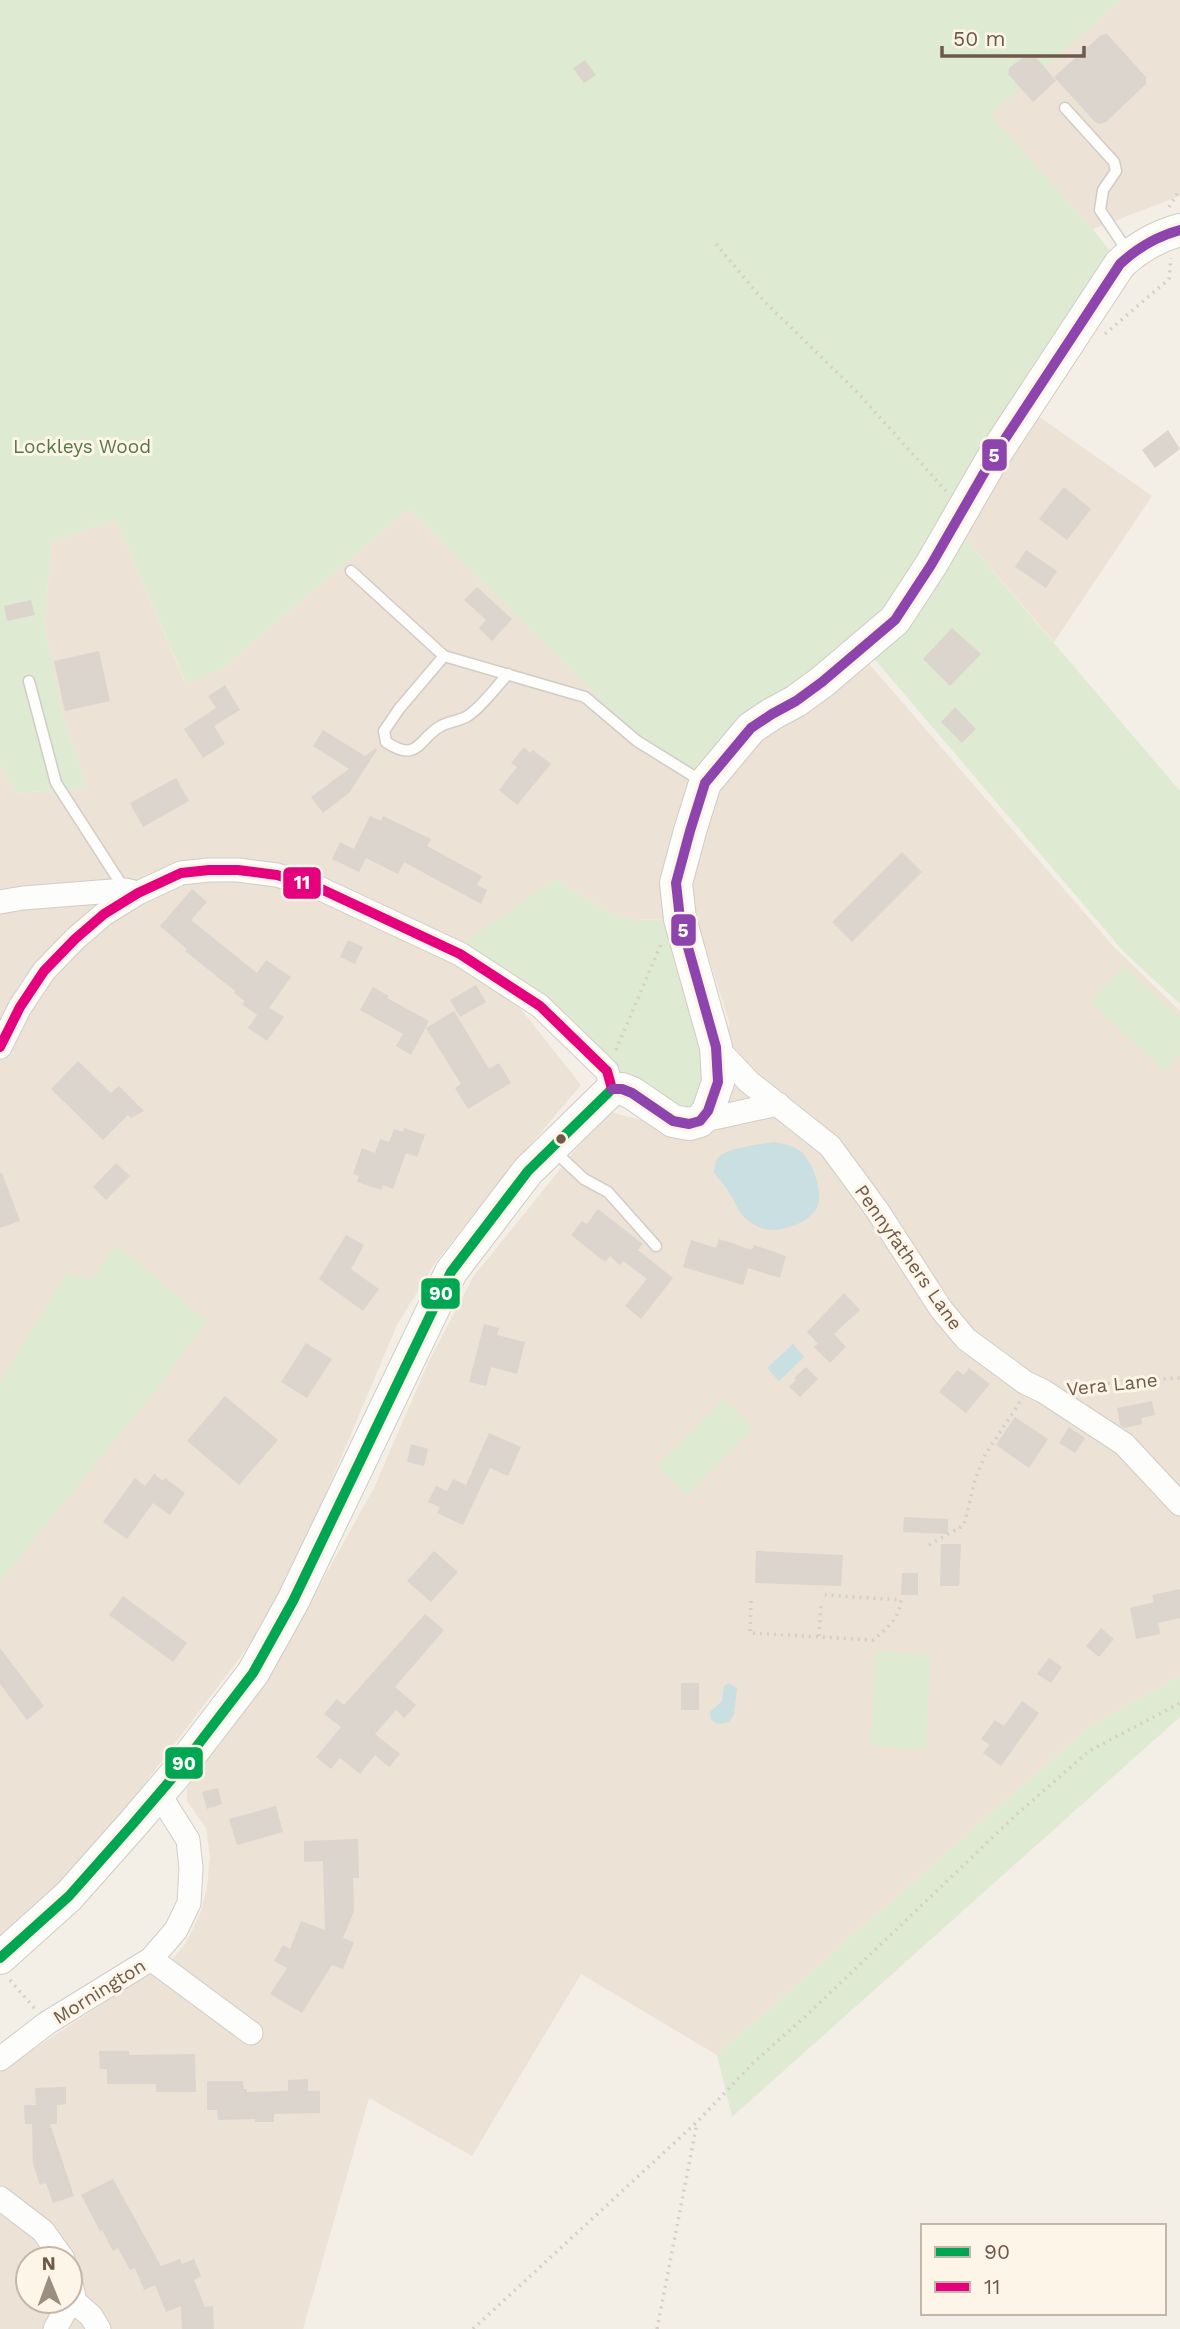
<svg xmlns="http://www.w3.org/2000/svg" width="1180" height="2329" font-family="'Work Sans',sans-serif">
<style>
.residential{fill:#ece2d5;fill-rule:evenodd}
.green{fill:#dfead3}
.water{fill:#cadfe2}
.building{fill:#dcd5cd}
.lines{fill:none;stroke-linecap:round;stroke-linejoin:round}
.lane-casing{stroke:#d2ccc6;stroke-width:13}
.street-casing{stroke:#d2ccc6;stroke-width:25}
.secondary-casing{stroke:#d1cbc2;stroke-width:34}
.path{stroke:#d5cfc9;stroke-width:3.5;stroke-dasharray:2 5;stroke-linecap:butt}
.lane{stroke:#fdfdfb;stroke-width:10}
.street{stroke:#fdfdfb;stroke-width:23}
.secondary{stroke:#fdfdfb;stroke-width:32}
.bus-1-casing{stroke:#fdf5e7;stroke-width:16}
.bus-2-casing{stroke:#fdf5e7;stroke-width:16}
.bus-3-casing{stroke:#fdf5e7;stroke-width:16}
.bus-1{stroke:#00a651;stroke-width:10}
.bus-2{stroke:#e5007d;stroke-width:10}
.bus-3{stroke:#8e44ad;stroke-width:10}
.bus-dot{fill:#6e594b;stroke:#fdf5e7;stroke-width:2.5}
.labels{text-anchor:middle;stroke-width:6;stroke-linejoin:round;paint-order:stroke}
.park-label{font-size:19px;fill:#547847;stroke:#fdf5e7}
.street-label{font-size:19px;fill:#6e594b;stroke:#fdf5e7}
.line-badge{stroke:#fdf5e7;stroke-width:2.5}
.badge-label{font-size:19px;text-anchor:middle;font-weight:bold;fill:#fff}
</style>
<rect width="100%" height="100%" fill="#f3efe7"/>
<path class="residential" d="M1121,0H1180V196L1093,229L990,115Z
M1034,413L1152,496L1054,642L956,528Z
M409,509L649,747L857,650L1114,947L1180,1011V1676L1088,1728L717,2055L581,1974L472,2156L369,2098L303,2329H0V2046L12,2063L173,1958L186,1943L200,1914L207,1888L210,1856L206,1828L187,1801V1788L280,1656L374,1488L429,1361L473,1277L607,1111L698,1135L726,1080L729,1022L696,917L634,920L609,913L556,879L468,942L581,1085L508,1171L435,1263L397,1325L297,1562L257,1635L114,1824L49,1894L0,1938V764L15,793L87,788L64,720L44,625L52,541L116,520L185,682L222,669ZM28,2259H70V2301H28Z"/>
<path class="green" d="M0,0H1121L991,115L1093,229L1120,264L956,528L1180,791V1004L1123,951L865,648L705,783L637,741L588,687L409,509L222,669L186,683L116,520L52,541L44,625L64,720L87,788L15,793L0,764Z
M556,879L609,913L634,920L680,919L716,1047L700,1121L607,1071L460,954L467,941Z
M1124,966L1180,1018V1054L1164,1071L1090,1002Z
M117,1245L207,1321L158,1388L0,1581V1382L66,1274L91,1280Z
M724,1399L753,1428L687,1495L657,1465Z
M876,1651L931,1654L926,1749L870,1746Z
M1180,1676V1717L732,2117L717,2055L1088,1728Z"/>
<path class="water" d="M774,1142C784,1144 792,1145 800,1151C812,1160 823,1190 818,1205C813,1220 788,1230 773,1230C762,1230 752,1225 744,1217C738,1211 735,1201 730,1194C726,1186 719,1179 714,1173C715,1167 715,1161 719,1157C727,1148 762,1144 774,1142Z
M793,1344L804,1357L779,1381L767,1368Z
M729,1683L737,1688L734,1714L729,1722L718,1724L711,1720L710,1712L722,1701L724,1686Z"/>
<path class="building" d="M1107,34L1146,77V84L1106,122L1099,124L1095,122L1054,77L1101,35Z
M1028,54L1034,55L1056,81L1033,102L1008,74L1009,68Z
M585,60L596,75L584,83L573,68Z
M1168,430L1180,449L1155,468L1142,450Z
M1064,487L1091,509L1067,540L1039,519Z
M1026,550L1057,571L1046,588L1015,567Z
M477,587L512,619L492,641L479,628L486,620L464,600Z
M31,600L35,615L7,621L4,606Z
M952,628L981,654L950,686L923,659Z
M99,651L110,701L65,711L54,661Z
M225,685L240,710L214,726L225,744L203,758L184,729L216,708L208,696Z
M955,707L976,729L962,743L941,722Z
M323,730L365,756L376,748L377,750L349,793L323,813L311,797L349,769L313,746Z
M524,747L530,753L533,750L551,764L517,805L499,790L517,767L511,763Z
M176,778L189,801L143,827L130,803Z
M370,816L381,821L383,816L431,839L427,846L482,876L477,885L487,890L481,904L404,862L398,874L366,858L359,872L332,859L340,842L354,849Z
M902,852L922,872L852,942L832,922Z
M192,889L207,902L191,920L257,973L266,960L291,977L269,1008L284,1017L267,1041L248,1028L257,1015L242,1004L245,1001L234,993L235,991L185,951L187,949L160,926Z
M348,940L363,947L355,964L340,957Z
M476,985L486,1002L460,1017L450,1000Z
M373,987L389,996L387,998L429,1021L411,1055L396,1046L403,1034L360,1010Z
M454,1011L489,1069L499,1063L511,1083L468,1109L455,1088L461,1084L426,1028Z
M78,1061L111,1093L119,1086L144,1111L131,1118L128,1115L103,1140L51,1089Z
M404,1128L425,1135L417,1157L406,1153L393,1189L383,1185L381,1190L357,1182L359,1176L353,1174L362,1148L375,1153L380,1139L389,1142L394,1129L403,1132Z
M116,1163L130,1176L106,1200L93,1187Z
M0,1173H2L20,1221L0,1228Z
M598,1209L643,1244L638,1250L673,1278L641,1319L625,1306L647,1279L623,1261L620,1265L610,1256L605,1262L571,1235L582,1221L587,1224Z
M346,1235L364,1245L351,1269L379,1289L363,1311L319,1279Z
M719,1239L752,1250L754,1245L786,1256L780,1278L748,1268L743,1285L683,1267L691,1240L716,1248Z
M844,1293L860,1310L834,1334L846,1347L830,1363L814,1347L818,1344L807,1332Z
M484,1324L499,1328L497,1335L525,1342L517,1374L491,1367L486,1386L469,1382Z
M306,1343L332,1359L307,1398L281,1382Z
M806,1367L818,1379L800,1397L789,1387L796,1380L794,1378Z
M969,1368L990,1384L966,1413L939,1392L957,1370L964,1375Z
M225,1396L278,1440L239,1485L187,1441Z
M1152,1401L1155,1415L1141,1418L1142,1424L1125,1428L1120,1425L1117,1408Z
M1015,1417L1048,1439L1029,1468L996,1445Z
M1069,1427L1085,1438L1075,1453L1059,1443Z
M489,1433L521,1447L508,1476L490,1468L463,1525L437,1513L440,1507L428,1502L436,1486L447,1491L453,1479L466,1485Z
M411,1444L428,1449L424,1466L407,1462Z
M154,1474L163,1481L165,1478L185,1493L170,1515L153,1503L127,1539L103,1522L135,1478L145,1486Z
M904,1517L948,1519V1534L903,1532Z
M941,1544H961L959,1586H940Z
M434,1551L458,1572L431,1602L407,1581Z
M756,1551L843,1555L841,1586L755,1583Z
M902,1573H918V1595H901Z
M1180,1589V1618L1158,1623L1160,1634L1136,1639L1130,1608L1154,1602L1152,1595Z
M123,1596L187,1643L173,1662L109,1615Z
M425,1614L444,1630L395,1687L416,1705L404,1718L396,1710L375,1734L400,1754L389,1767L375,1755L360,1774L340,1758L331,1769L316,1757L341,1727L324,1714L337,1699L344,1705Z
M1101,1628L1114,1639L1099,1657L1086,1646Z
M0,1648L44,1706L27,1720L0,1684Z
M1049,1658L1062,1667L1051,1683L1037,1674Z
M681,1683H699V1710H681Z
M1022,1701L1039,1713L1001,1766L983,1753L990,1745L981,1739L995,1720L1004,1726Z
M218,1788L222,1804L207,1809L202,1792Z
M276,1806L283,1832L237,1845L229,1819Z
M358,1839L359,1878H353L354,1911L343,1938L354,1942L343,1969L332,1965L302,2013L270,1994L287,1968L274,1961L283,1945L290,1949L301,1921L325,1930L323,1861L304,1862V1841Z
M99,2051H129V2055L195,2054L196,2092H156V2084H107V2069H100Z
M308,2079V2091H320V2113L274,2114V2122H255V2119L218,2120L217,2110H207V2081H243L244,2089H247V2092L288,2091V2080Z
M66,2087V2104L57,2105V2124H50L74,2196L53,2203L46,2183L40,2185L33,2164L32,2124H25L24,2105H36L35,2088Z
M113,2179L161,2266L180,2259L182,2264L194,2259L201,2276L194,2280L205,2307L213,2306L214,2329H182L181,2306L166,2312L155,2285L144,2290L135,2268L130,2270L118,2248L113,2251L102,2230L100,2231L81,2195Z"/>
<g class="lines">
<g class="lane-casing">
<path id="lane" d="M1065,108L1114,162L1116,171L1103,190L1100,210L1128,252
M351,571L444,656
M508,674C497,686 480,709 466,717C458,721 448,722 441,726C418,738 419,764 386,742L384,731L399,709L444,656L585,697L637,741L703,782
M29,681L56,783L125,890
M552,1149L584,1179L608,1192L656,1246"/>
</g>
<g class="street-casing">
<path id="street" d="M0,902L23,898L125,890L138,893
M0,1047L20,1007L44,971L75,939L104,914L138,893L181,873L209,870H238L277,875L319,888L460,954L540,1006L607,1071L612,1089
M716,1047L749,1082L830,1146L877,1210L941,1309L966,1339L1026,1383L1043,1391L1124,1444L1180,1504
M700,1121L778,1104
M151,1959L251,2033
M0,2059L47,2023L151,1959L176,1930L189,1903L191,1868L188,1840L159,1794
M0,2198L43,2231L63,2259
M70,2278L75,2302L91,2316L99,2329
M55,2329L65,2311L75,2302"/>
</g>
<g class="secondary-casing">
<path id="secondary" d="M0,1958L69,1896L132,1825L174,1776L253,1673L293,1601L451,1272L528,1171L612,1089H622L632,1093L673,1121L689,1124L700,1121L708,1111L718,1082L716,1047L680,919L676,883L690,831L705,783L751,728L772,714L796,701L822,682L895,620L931,565L995,454L1120,264C1136,249 1158,236 1180,230"/>
</g>
<path class="path" d="M1169,207L1180,189
M716,244L763,300L858,393L946,491
M1105,334L1169,279L1171,258
M616,1050L661,944
M1073,1387L1138,1380L1180,1378
M929,1545L964,1525L975,1480L985,1455L1020,1402
M751,1601L750,1633L873,1640C887,1628 899,1619 901,1600L825,1595
M819,1636L821,1604
M10,1980L35,2009
M473,2329L698,2121L753,2063L809,2013L1016,1815L1089,1751L1180,1703
M657,2329L697,2123"/>
<use href="#lane" class="lane"/>
<use href="#street" class="street"/>
<use href="#secondary" class="secondary"/>
<g class="bus-1-casing">
<path id="bus-1" d="M0,1958L69,1896L132,1825L174,1776L253,1673L293,1601L451,1272L528,1171L612,1089"/>
</g>
<g class="bus-2-casing">
<path id="bus-2" d="M0,1047L20,1007L44,971L75,939L104,914L138,893L181,873L209,870H238L277,875L319,888L460,954L540,1006L607,1071L612,1089"/>
</g>
<g class="bus-3-casing">
<path id="bus-3" d="M612,1089H622L632,1093L673,1121L689,1124L700,1121L708,1111L718,1082L716,1047L680,919L676,883L690,831L705,783L751,728L772,714L796,701L822,682L895,620L931,565L995,454L1120,264C1136,249 1158,236 1180,230"/>
</g>
<use href="#bus-1" class="bus-1"/>
<use href="#bus-2" class="bus-2"/>
<use href="#bus-3" class="bus-3"/>
</g>
<circle class="bus-dot" cx="561" cy="1139" r="6"/>
<g class="labels">
<g class="park-label">
<text x="82" y="453">Lockleys Wood</text>
</g>
<g class="street-label">
<text transform="translate(909 1257) rotate(55)" y="7">Pennyfathers Lane</text>
<text transform="translate(1112 1384) rotate(-6)" y="7">Vera Lane</text>
<text transform="translate(99 1991) rotate(-32)" y="7">Mornington</text>
</g>
</g>
<g class="line-badge">
<rect x="981" y="438" width="27" height="34" rx="7" fill="#8e44ad"/>
<rect x="282" y="866" width="40" height="34" rx="7" fill="#e5007d"/>
<rect x="670" y="913" width="27" height="34" rx="7" fill="#8e44ad"/>
<rect x="420" y="1277" width="41" height="33" rx="7" fill="#00a651"/>
<rect x="164" y="1746" width="40" height="34" rx="7" fill="#00a651"/>
</g>
<g class="badge-label">
<text x="994" y="462">5</text>
<text x="302" y="889">11</text>
<text x="683" y="937">5</text>
<text x="441" y="1300">90</text>
<text x="184" y="1770">90</text>
</g>
<rect x="921" y="2224" width="245" height="91" fill="#fdf5e7" stroke="#c4b7a9" stroke-width="2"/>
<rect x="935" y="2247" width="35" height="10" fill="#00a651" stroke="#c4b7a9" stroke-width="2"/>
<text x="984" y="2259" font-size="21" fill="#6e594b">90</text>
<rect x="935" y="2282" width="35" height="10" fill="#e5007d" stroke="#c4b7a9" stroke-width="2"/>
<text x="984" y="2294" font-size="21" fill="#6e594b">11</text>
<g transform="translate(49 2280) rotate(359)"><circle r="33" fill="#fdf5e7" stroke="#c4b7a9" stroke-width="2"/>
<path d="M0-5L12 26L0 18L-12 26Z" fill="#9d8e82"/>
<text y="-10" font-size="19" font-weight="bold" text-anchor="middle" fill="#6e594b">N</text>
</g>
<path d="M942 46v10h142v-10" fill="none" stroke="#6e594b" stroke-width="3.5"/>
<text x="953" y="46" font-size="21" fill="#6e594b" stroke="#fdf5e7" stroke-width="5" paint-order="stroke">50 m</text>
</svg>
